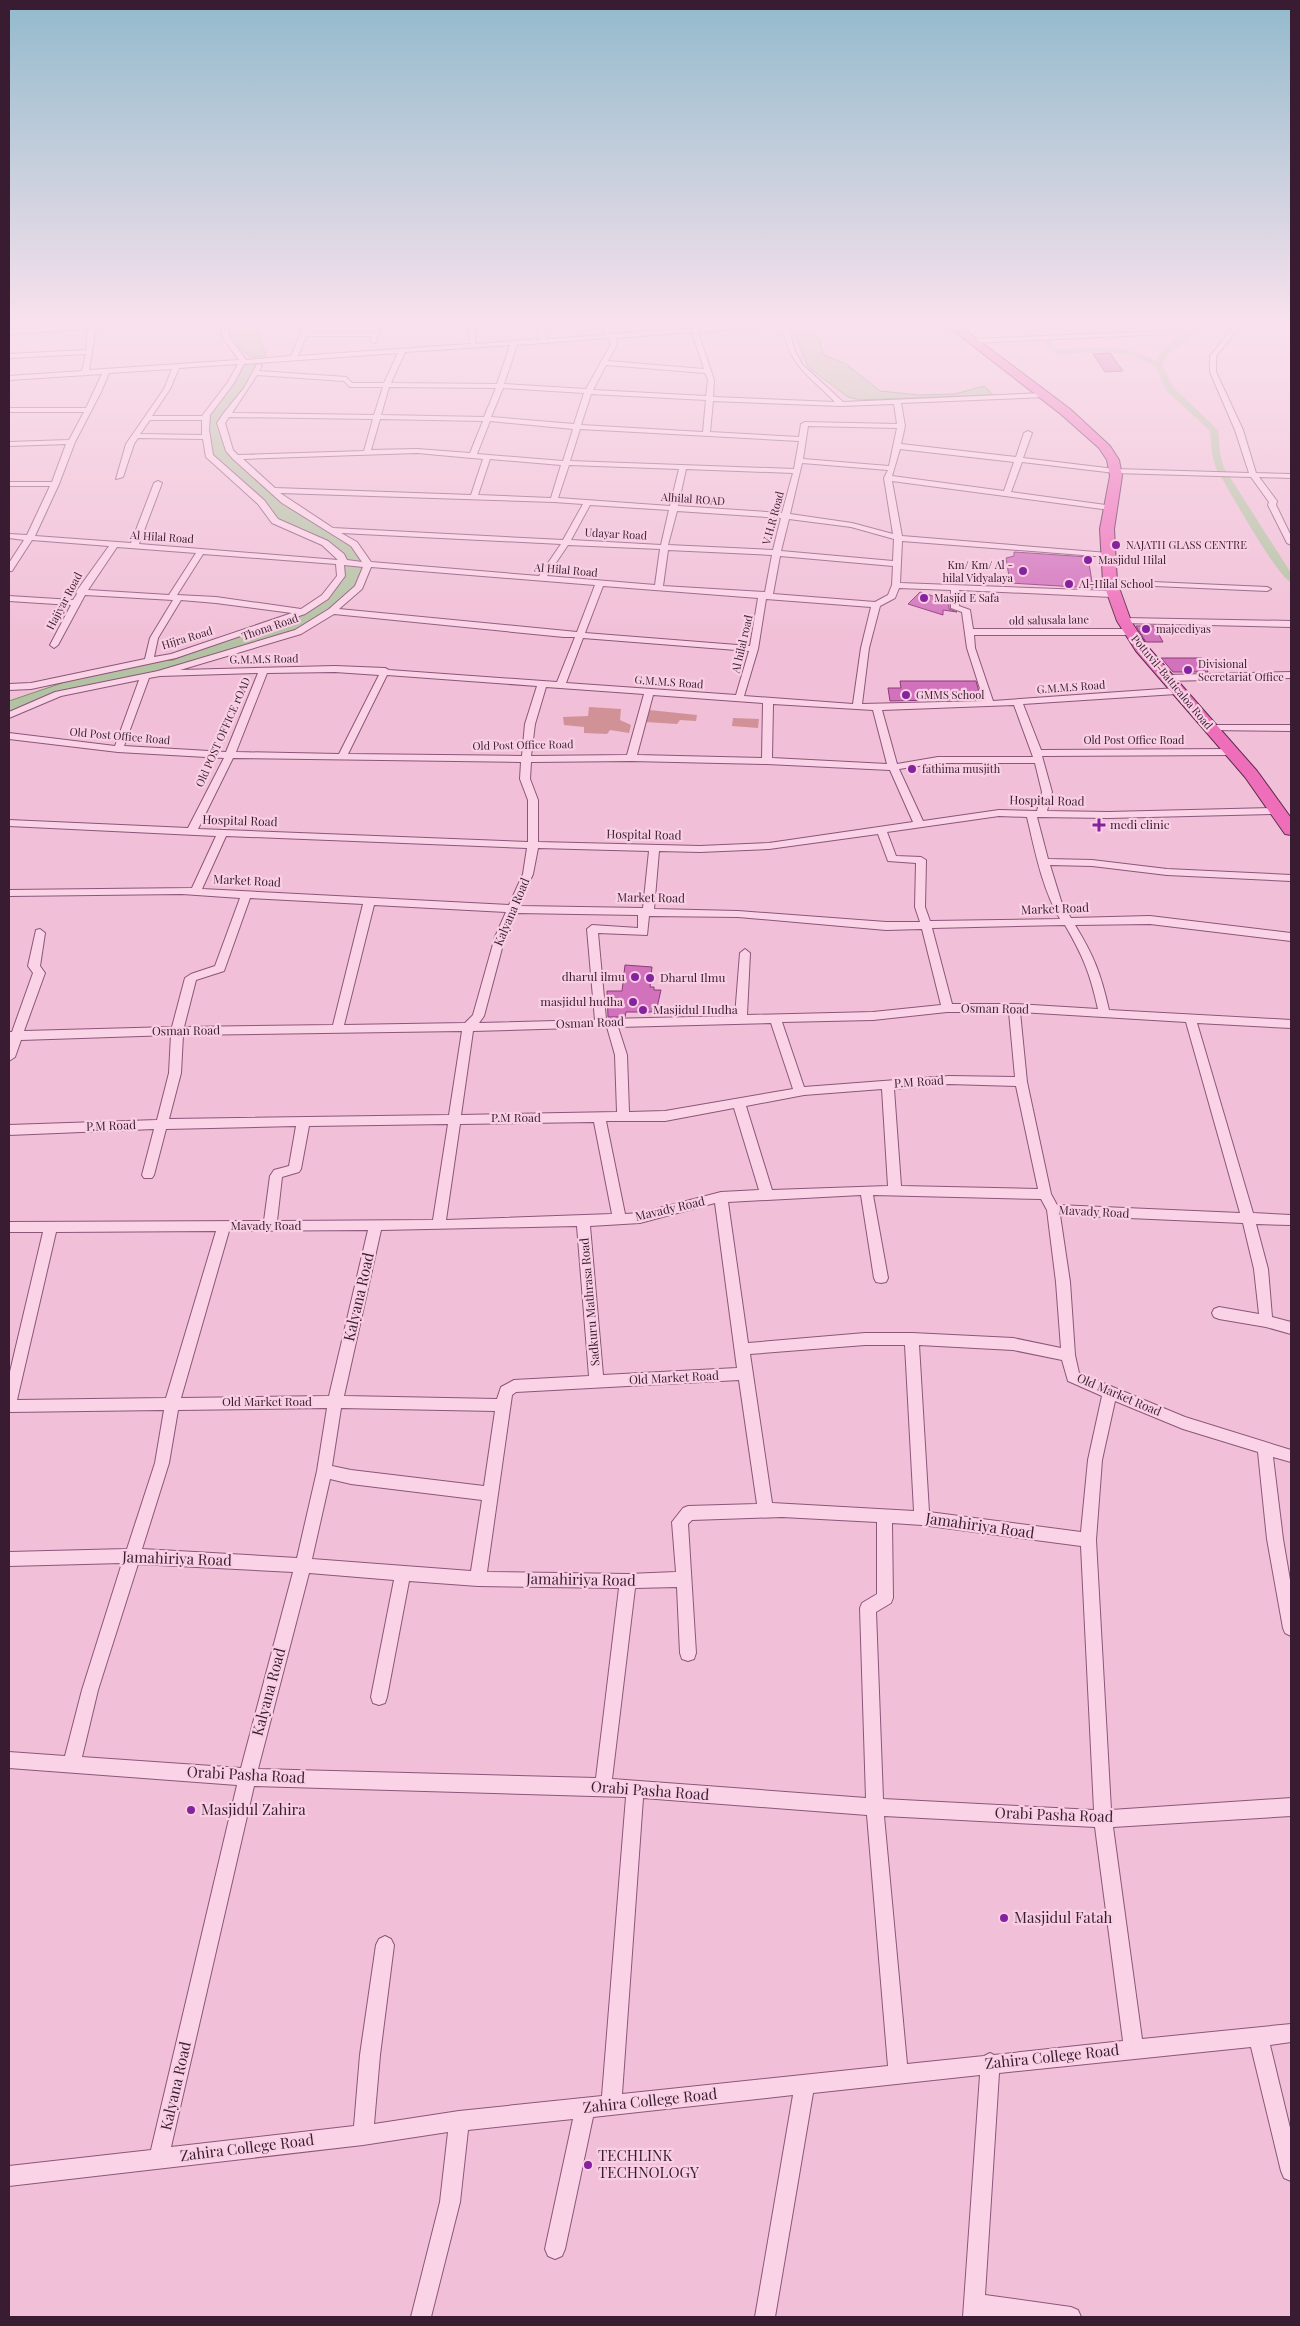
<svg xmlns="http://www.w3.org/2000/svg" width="1300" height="2326" font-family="'Playfair Display',serif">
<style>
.green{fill:#d09297}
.water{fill:#b2c2a2;stroke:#7b9169}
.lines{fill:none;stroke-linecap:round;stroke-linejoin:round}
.canal{fill:#b2c2a2;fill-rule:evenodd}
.building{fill:#d272bc;stroke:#8c3a7b}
.minor-casing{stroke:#8b5679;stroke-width:2}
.trunk-casing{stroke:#582b4c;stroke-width:2}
.minor{fill:#fbd3e7;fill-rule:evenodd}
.trunk{fill:#ef6eba;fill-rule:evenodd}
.poi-dot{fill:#85229e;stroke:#f8cfe3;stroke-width:2}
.labels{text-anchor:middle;stroke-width:4.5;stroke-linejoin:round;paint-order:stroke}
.far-street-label{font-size:11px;fill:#391c31;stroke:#f8cfe3}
.far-poi-label{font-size:11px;fill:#391c31;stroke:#f8cfe3;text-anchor:start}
.street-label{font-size:12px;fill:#391c31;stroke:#f8cfe3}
.poi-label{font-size:12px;fill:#391c31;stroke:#f8cfe3;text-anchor:start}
.near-street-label{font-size:15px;fill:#391c31;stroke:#f8cfe3}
.near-poi-label{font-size:15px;fill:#391c31;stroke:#f8cfe3;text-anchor:start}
</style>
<rect width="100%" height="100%" fill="#f1bfd7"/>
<path class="green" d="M589,707L621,709L620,720L631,725L629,733L610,730L607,734L584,733V727L564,725L563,717L588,716Z
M649,710L697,715L696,721L680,720L677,724L645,722Z
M733,718L759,719L758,728L732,726Z"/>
<path class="water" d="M224,321H258L255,324L266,356L251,357L225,336Z
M803,327L819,338L824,355L846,364L880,391L920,395L955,394L984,386L993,395L860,400L848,397L808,367L794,331Z
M260,360L256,373L221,424L231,451L275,492L354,544L367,566L360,585L332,611L301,630L160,673L71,689L9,713V701L65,682L149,661L173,660L203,646L266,627L325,597L345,571L341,556L321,539L283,525L209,453L207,419L243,362Z"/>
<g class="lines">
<path class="canal" d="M1019,321H1027L1043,336L1036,338Z
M1199,321H1208L1179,347L1170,351L1162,365L1173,387L1218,430L1220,454L1224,468L1291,573V582C1278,579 1226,485 1216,468L1212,454L1210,431L1166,390L1155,366L1136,356L1105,352L1057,354L1040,340L1047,338L1059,350C1093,348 1126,344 1156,361C1166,344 1184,334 1199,321Z"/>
</g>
<path class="building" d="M1110,353L1123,371L1105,372L1093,354Z
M1014,552L1088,557L1093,588L1010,583L1006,558L1014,556Z
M920,592L949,601V609L957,612L943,610V615L908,604Z
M1136,626H1154L1163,642H1146Z
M1161,658H1202L1208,672H1173Z
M900,681H976L981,699L890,701L888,688H901Z
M625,965L652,967L650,987H654V990H661L656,1012H626L625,1017H608L607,991H622Z"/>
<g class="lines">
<g class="minor-casing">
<path id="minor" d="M89,321H95L96,327L89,370L239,360L223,338L220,321H226L230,338L246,360L291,356L306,321H312L308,332H373L377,321H383L375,343L370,342L372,336H306L298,356L470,344L468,321H474L476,344L540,339L536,321H542L547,339L605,335L603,329L606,321H612L609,329L611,334L801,321H831L788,326L795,351L802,364L843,402L1045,393L1048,395L1045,397L901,403L905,426L901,444L1016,457L1024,433L1028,431L1032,433L1023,458L1115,469L1249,473L1235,430L1210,372V356L1239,321H1245L1216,356V372L1243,430L1256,473L1291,474V478L1259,477L1277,501L1276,505L1291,536V545L1287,543L1268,505L1269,502L1251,477L1115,473L1022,462L1011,492L1113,506V510H1110L892,481L902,536L1108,553L1112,555L1108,557L902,541L900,583L1112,591L1116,594L1112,597L959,590V606L970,610L973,629H1130L1134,632L1130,635H974L975,648L993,701L1176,688L1181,691L1176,694L1023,704L1041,750L1232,749L1237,752L1232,755L1042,756L1052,792L1047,811L1108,812L1277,808L1282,811L1277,814L1108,818L1037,817L1048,859L1092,860L1167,869L1291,875V881L1167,875L1092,866L1050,865L1062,904L1071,918L1150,916L1291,933V941L1150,924L1075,925C1094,956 1101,974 1109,1010L1291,1020V1028L1197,1023L1253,1213L1291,1215V1225L1256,1224L1268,1269L1272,1317L1291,1322V1334L1266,1327L1219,1319L1214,1317L1212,1313L1214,1309L1219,1307L1259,1314L1254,1269L1243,1223L1060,1215L1070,1282L1075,1355L1079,1373L1185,1417L1291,1450V1462L1273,1457L1283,1539L1291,1586V1636L1285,1633L1283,1628L1267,1539L1258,1452L1183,1429L1115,1401L1102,1460L1096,1540L1111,1810L1291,1798V1816L1113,1827L1142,2039L1291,2024V2042L1270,2045L1291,2132V2181L1284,2178L1281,2171L1251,2047L999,2073L985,2295L1071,2307L1078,2310L1081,2317H963L980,2075L813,2093L775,2317H755L793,2095L593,2117L565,2249L562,2256L555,2259L548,2256L545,2249L573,2119L468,2130L460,2202L431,2317H411L440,2202L448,2132L363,2145L9,2186V2166L151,2150L237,1785L9,1768V1752L65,1756L82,1690L122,1563L9,1566V1552L127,1549L155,1463L164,1410L9,1412V1376L43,1232H9V1222L264,1221L270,1176L274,1170L289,1166L296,1126L166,1129L154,1175L152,1178H144L142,1175L154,1129L9,1135V1125L157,1120L169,1073L171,1035L21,1040L15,1057L9,1061V1032H12L33,973L28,966L36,930L40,929L45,933L40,966L45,973L24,1031L172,1027L185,978L191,974L215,966L240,898L182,894L9,896V890L192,888L216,836L9,826V820L188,828L224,758L118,752L9,739V733L115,746L139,680L61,696L9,718V712L55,692L158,671L295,630L329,609L355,586L363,567L344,565L345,576L328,599L305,614L176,658L31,689L9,690V684L31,683L145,659L150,638L173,600L85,595L58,645L54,648L50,645L71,605L9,601V596L73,600L77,594L76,592L109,546L32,540L12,571H9V563L24,540L9,538V534L27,535L50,486H9V482H52L66,444L9,446V442L69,440L84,412H9V408H86L102,374L9,380V376L82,371L86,354L9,358V354L86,350L88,329L9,334V330L89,325ZM781,326C794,371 805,371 835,402L713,397L714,380L698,332ZM692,332L704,369L608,361L617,344L616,338ZM609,338L611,344L586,389L504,384L517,345ZM510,345L497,384L391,383L405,352ZM398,353L384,383H352L346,377L259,371L262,365L257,364L244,388L223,414L217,423L226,451L233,459L282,503L351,546L362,562L347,560L344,554L328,541L278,519L264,500L213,455L209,430L210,415L234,383L244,364ZM238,364L228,382L202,416H152L170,389L179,368ZM606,365L705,373L708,380L706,396L593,390ZM172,369L164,389L126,444L116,479L123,477L134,444L138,438L203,439L206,457L258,504L272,523L322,545L338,560L139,544L162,483L158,481L154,483L131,543L35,536L59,484L75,442L101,392L109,373ZM257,375L344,381L350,387H383L374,415L232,413ZM389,387L496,388L484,417L381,415ZM503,388L584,393L574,424L491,417ZM591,394L706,400L703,432L581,425ZM713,401L841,406L894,404L897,424L805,422L801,424L799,437L710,432ZM229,417L373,419L364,451L238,455L233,450L225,423ZM380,419L483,421L470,453L417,449L371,450ZM150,420H202V435L140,434ZM490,421L573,429L563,461L477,454ZM808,426L897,428L889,466L803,459ZM580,429L799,441L794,469L570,461ZM900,449L1014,462L1004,491L892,476ZM417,453L483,459L471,495L275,488L243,459ZM490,459L561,465L551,498L478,495ZM802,463L888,470L884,478L893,534L852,523L790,514ZM569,465L679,469L670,506L558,498ZM686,469L793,473L782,513L678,506ZM280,493L554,502L583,504L563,540L333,528ZM590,505L669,510L661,545L571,540ZM677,511L781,518L773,550L668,545ZM789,519L851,527L894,539L893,561L781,551ZM341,533L561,544L539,576L371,562L357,542ZM568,545L660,549L655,585L547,576ZM117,547L196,553L169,595L88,590ZM668,550L772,555L765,592L663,586ZM203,554L336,564L337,576L322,595L301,609L216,597L177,595ZM780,556L893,566L892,585L888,595L875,602L773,594ZM371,567L595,585L577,632L339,609L362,589ZM603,586L758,598L750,646L585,633ZM899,588L951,590V608L962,612L967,648L984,701L862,704L869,648L880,606L895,598ZM766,599L871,607L861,648L853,704L744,696L758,649ZM181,600L216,603L292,613L171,654L154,657L158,638ZM334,614L564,637H575L557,682L389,670L385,668L335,666L180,670L301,634ZM583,638L749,651L736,695L566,683ZM335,672L379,675L339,754L236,752L267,673ZM258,673L226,752L124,746L149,678L160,676ZM387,675L537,686L525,724L522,756L348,754ZM546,687L644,694L627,755L531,756L535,724ZM653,695L763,703L762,758L637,755ZM773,704L873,710L887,764L772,758ZM1014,705L1033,757H938L897,764L882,710ZM233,758L521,762L520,779L528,800V842L198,829ZM631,761L767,764L890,770L913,822L769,843L700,846L538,842V800L530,779L531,762ZM938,763H1035L1042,792L1037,811L999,810L923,821L899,769ZM999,816L1027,817C1035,851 1042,888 1060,919L930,921L925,907L926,860L921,857L896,856L887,832ZM878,834L888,861L916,863L915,907L920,922H886L738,911L654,909L659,851L700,852L769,849ZM226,836L527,848L523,874L509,905L202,889ZM538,848L649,851L643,908L519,906L533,874ZM250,898L363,904L333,1025L184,1027L196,980L224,971ZM374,905L506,912L495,937L473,1015L465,1023L344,1025ZM516,913L638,915V928L592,925L587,929L595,1020L479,1023L484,1016L505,937ZM649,916L738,917L886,930L922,929L941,1005L873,1012L747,1015L750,953L745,949L740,953L735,1016L606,1019L598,933L647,935ZM1065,925C1083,956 1090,973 1098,1009L1014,1004H952L932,928ZM947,1012H1009L1015,1077L949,1076L804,1087L782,1022L873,1020ZM1020,1012L1186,1022L1240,1213L1057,1205L1051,1194L1027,1082ZM771,1023L793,1089L665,1111L629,1112L627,1055L618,1027ZM607,1027L615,1055L617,1112L461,1115L473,1031ZM462,1031L449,1115L169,1119L181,1073L183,1035ZM949,1084L1016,1086L1038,1189L901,1186L894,1089ZM882,1089L888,1186L772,1190L746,1106L804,1095ZM734,1108L759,1190L721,1192L640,1213L625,1214L606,1121H665ZM594,1122L612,1214L446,1220L460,1124ZM448,1124L433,1220L277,1221L282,1177L299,1172L301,1169L309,1126ZM861,1195L874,1278L876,1282L881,1283L886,1282L888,1278L873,1195L1041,1199L1047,1210L1056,1282L1061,1348L1013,1338L912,1333H865L748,1343L728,1202ZM715,1203L737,1368L603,1375L590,1226L640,1223ZM577,1226L589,1376L514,1380L501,1387L497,1399L344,1396L381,1230ZM368,1230L329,1396L181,1398L229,1231ZM216,1231L166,1398L17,1400L56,1232ZM865,1345H905L914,1511L772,1503L750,1354ZM919,1345L1013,1350L1062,1360L1068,1381L1102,1396L1088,1460L1081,1532L929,1512ZM739,1380L757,1504L688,1506L683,1508L672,1522L676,1572L628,1574L487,1572L512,1395L516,1392ZM327,1408L317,1471L297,1558L142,1549L169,1463L178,1410ZM341,1408L495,1411L484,1486L351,1470L332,1466ZM330,1479L351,1484L482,1500L471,1571L312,1559ZM782,1517L877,1522V1594L862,1603L860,1608L866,1798L612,1779L635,1588L677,1587L680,1653L682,1659L688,1661L694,1659L696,1653L688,1524L692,1520ZM892,1523L922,1525L1081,1546L1094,1810L883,1799L876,1612L891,1603L893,1598ZM138,1564L293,1572L241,1768L82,1757L98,1690ZM309,1573L394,1580L371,1697L373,1703L379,1705L385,1703L387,1697L409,1581L478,1586L619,1588L596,1778L258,1769ZM254,1786L626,1797L602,2096L459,2111L374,2124L380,2055L394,1945L391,1939L385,1936L379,1939L376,1945L360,2055L354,2126L171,2147ZM643,1798L867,1815L888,2066L622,2094ZM884,1816L1095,1827L1123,2041L994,2055L990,2053L984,2056L907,2064Z
M1166,331L1168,334L971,343L968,341L971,339Z
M1107,580L1267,587L1271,589L1267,591L1110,584H1107Z
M1124,618L1291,621V627L1121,623V619Z
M1291,672V678L1165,681L1161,678L1165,675Z
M1210,725H1291V731L1207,730L1205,728Z"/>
</g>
<g class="trunk-casing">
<path id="trunk" d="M941,321H953L1070,409L1110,446L1119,460L1122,476L1114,529L1117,582L1131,621L1147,646L1257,771L1291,818V835L1285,834L1245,777L1136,651L1117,621L1103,582L1100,529L1110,476L1107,460L1099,448L1062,415Z"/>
</g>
<use href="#minor" class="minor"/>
<use href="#trunk" class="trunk"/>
</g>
<linearGradient id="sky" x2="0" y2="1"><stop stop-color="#92bacc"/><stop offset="0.5" stop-color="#f9e2ed"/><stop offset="1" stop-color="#f9e2ed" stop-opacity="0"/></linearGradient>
<rect width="1300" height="647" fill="url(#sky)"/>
<g class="poi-dot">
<circle cx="1116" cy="545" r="5"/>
<circle cx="1088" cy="560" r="5"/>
<circle cx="1023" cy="571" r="5"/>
<circle cx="1069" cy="584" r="5"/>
<circle cx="924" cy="598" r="5"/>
<circle cx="1146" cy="629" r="5"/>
<circle cx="1188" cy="670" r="5"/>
<circle cx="906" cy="695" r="5"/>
<circle cx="912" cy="769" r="5"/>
<path d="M1096.5 817.5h5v5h5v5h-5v5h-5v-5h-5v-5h5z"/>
<circle cx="635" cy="977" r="5"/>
<circle cx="650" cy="978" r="5"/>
<circle cx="633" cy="1002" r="5"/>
<circle cx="643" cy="1010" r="5"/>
<circle cx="191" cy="1810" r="5"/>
<circle cx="1004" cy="1918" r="5"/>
<circle cx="588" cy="2165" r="5"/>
</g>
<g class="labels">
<g class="far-street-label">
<text transform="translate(693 499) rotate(4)" y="4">Alhilal ROAD</text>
<text transform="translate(773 518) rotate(-75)" y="4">V.H.R Road</text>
<text transform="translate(616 534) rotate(3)" y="4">Udayar Road</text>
<text transform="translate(162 537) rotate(4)" y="4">Al Hilal Road</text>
<text transform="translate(566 570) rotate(5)" y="4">Al Hilal Road</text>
<text transform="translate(64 601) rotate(-62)" y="4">Hajiyar Road</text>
<text transform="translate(1049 620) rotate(-1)" y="4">old salusala lane</text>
<text transform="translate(270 627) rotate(-19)" y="4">Thona Road</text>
<text transform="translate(187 638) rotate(-17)" y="4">Hijra Road</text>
<text transform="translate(742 644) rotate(-77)" y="4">Al hilal road</text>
<text transform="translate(264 659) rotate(-1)" y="4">G.M.M.S Road</text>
<text transform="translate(669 682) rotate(4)" y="4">G.M.M.S Road</text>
<text transform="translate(1172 682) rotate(50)" y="4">Pottuvil-Batticaloa Road</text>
<text transform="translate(1071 687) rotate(-4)" y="4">G.M.M.S Road</text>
<text transform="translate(223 732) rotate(-66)" y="4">Old POST OFFICE rOAD</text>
<text transform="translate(120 736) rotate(5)" y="4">Old Post Office Road</text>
<text x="1134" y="744">Old Post Office Road</text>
<text transform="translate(523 745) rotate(-1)" y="4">Old Post Office Road</text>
</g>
<g class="far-poi-label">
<text x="1126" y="549">NAJATH GLASS CENTRE</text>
<text x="1098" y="564">Masjidul Hilal</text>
<text x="1013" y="569" text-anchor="end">Km/ Km/ Al -<tspan x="1013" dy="13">hilal Vidyalaya</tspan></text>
<text x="1079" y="588">Al-Hilal School</text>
<text x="934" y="602">Masjid E Safa</text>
<text x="1156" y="633">majeediyas</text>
<text x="1198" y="668">Divisional<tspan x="1198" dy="13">Secretariat Office</tspan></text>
<text x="916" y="699">GMMS School</text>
<text x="922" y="773">fathima musjith</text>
</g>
<g class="street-label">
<text transform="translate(1047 801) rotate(1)" y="4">Hospital Road</text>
<text transform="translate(240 821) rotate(2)" y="4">Hospital Road</text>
<text transform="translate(644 835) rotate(1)" y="4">Hospital Road</text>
<text transform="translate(247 881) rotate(3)" y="4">Market Road</text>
<text transform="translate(651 898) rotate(1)" y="4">Market Road</text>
<text transform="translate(1055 909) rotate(-2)" y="4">Market Road</text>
<text transform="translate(512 912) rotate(-67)" y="4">Kalyana Road</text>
<text transform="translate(995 1009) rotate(1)" y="4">Osman Road</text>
<text transform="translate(590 1023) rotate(-2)" y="4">Osman Road</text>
<text transform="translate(186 1031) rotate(-1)" y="4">Osman Road</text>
<text transform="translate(919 1082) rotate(-4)" y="4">P.M Road</text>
<text x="516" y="1122">P.M Road</text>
<text transform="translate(111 1126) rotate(-2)" y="4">P.M Road</text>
<text transform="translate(670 1209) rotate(-13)" y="4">Mavady Road</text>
<text transform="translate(1094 1212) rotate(3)" y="4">Mavady Road</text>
<text x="266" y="1230">Mavady Road</text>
<text transform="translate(590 1302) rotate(-95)" y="4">Sadkuru Mathrasa Road</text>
<text transform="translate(674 1378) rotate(-3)" y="4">Old Market Road</text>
<text transform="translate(1119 1395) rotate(23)" y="4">Old Market Road</text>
<text x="267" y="1406">Old Market Road</text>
</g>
<g class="poi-label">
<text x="1110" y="829">medi clinic</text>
<text x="625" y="981" text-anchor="end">dharul ilmu</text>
<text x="660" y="982">Dharul Ilmu</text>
<text x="623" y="1006" text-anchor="end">masjidul hudha</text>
<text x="653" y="1014">Masjidul Hudha</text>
</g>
<g class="near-street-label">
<text transform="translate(359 1297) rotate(-77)" y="5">Kalyana Road</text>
<text transform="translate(980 1526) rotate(8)" y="5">Jamahiriya Road</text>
<text transform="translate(177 1559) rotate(2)" y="5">Jamahiriya Road</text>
<text transform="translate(581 1580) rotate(1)" y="5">Jamahiriya Road</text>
<text transform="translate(269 1692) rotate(-75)" y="5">Kalyana Road</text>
<text transform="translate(246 1775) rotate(3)" y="5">Orabi Pasha Road</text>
<text transform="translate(650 1791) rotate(4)" y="5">Orabi Pasha Road</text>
<text transform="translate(1054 1815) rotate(2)" y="5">Orabi Pasha Road</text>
<text transform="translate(1052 2057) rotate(-6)" y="5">Zahira College Road</text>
<text transform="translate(176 2086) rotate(-77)" y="5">Kalyana Road</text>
<text transform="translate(650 2101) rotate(-6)" y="5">Zahira College Road</text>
<text transform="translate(247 2148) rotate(-7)" y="5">Zahira College Road</text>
</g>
<g class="near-poi-label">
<text x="201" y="1815">Masjidul Zahira</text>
<text x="1014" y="1923">Masjidul Fatah</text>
<text x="598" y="2161">TECHLINK<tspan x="598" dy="17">TECHNOLOGY</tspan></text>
</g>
</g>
<rect width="1300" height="2326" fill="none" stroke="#391c31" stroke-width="20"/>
</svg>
